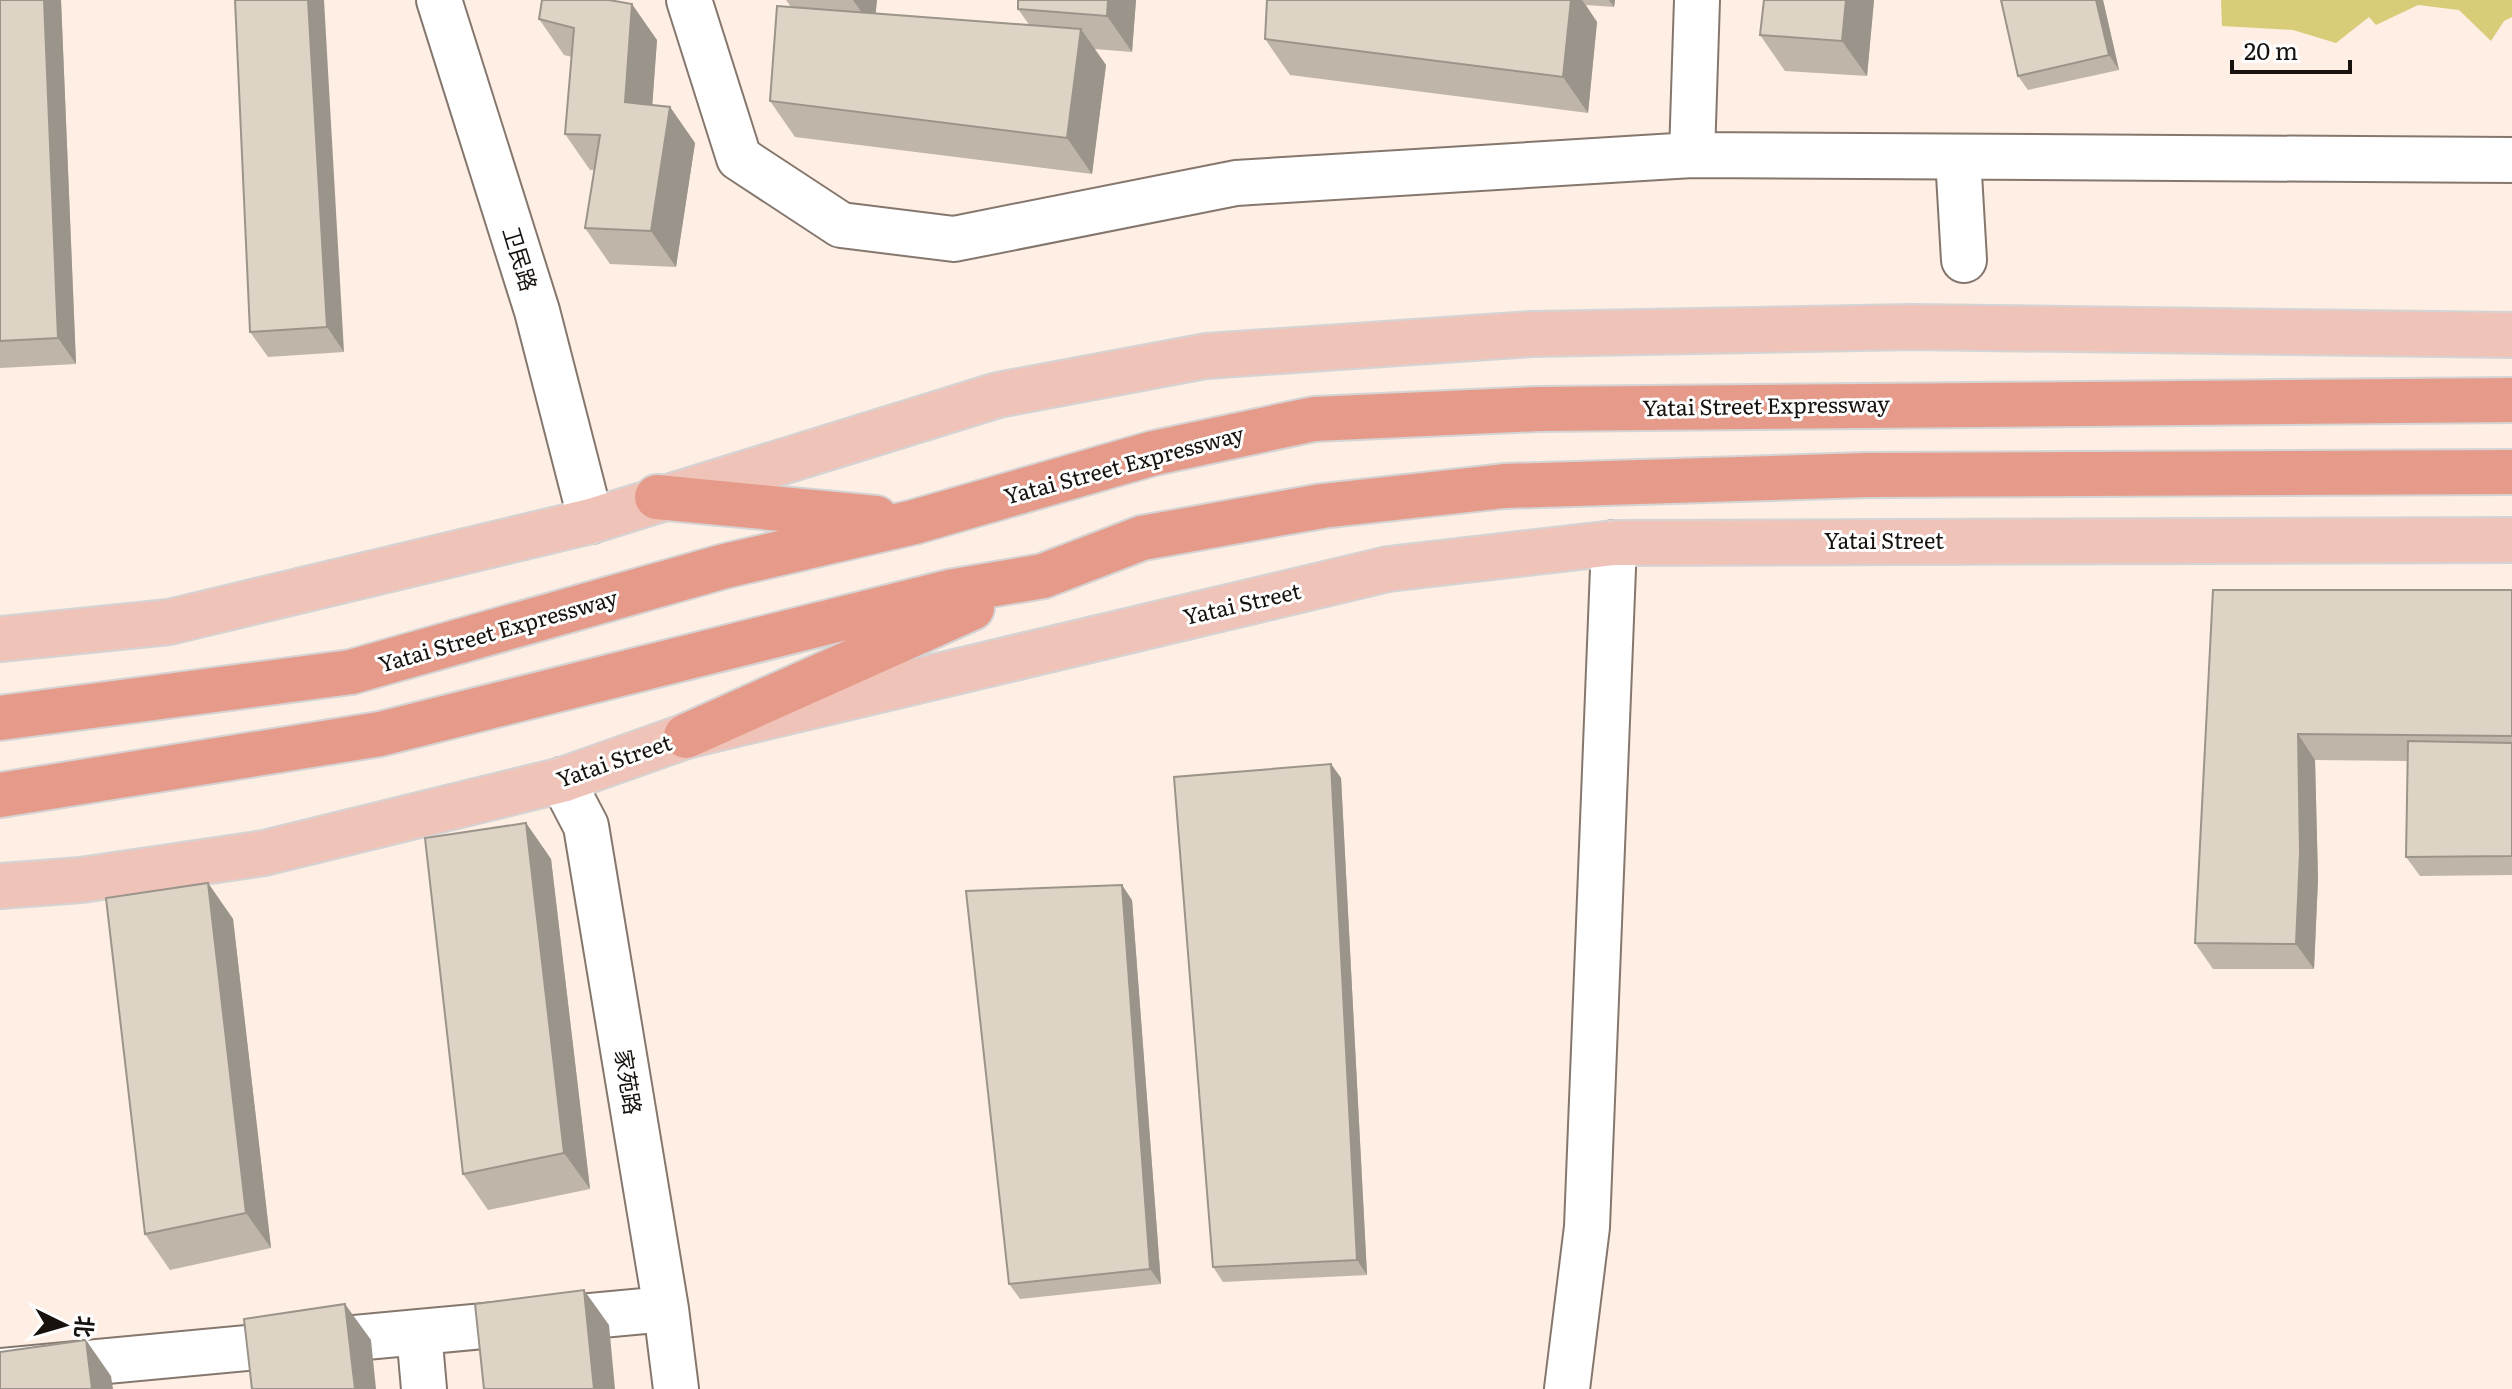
<svg xmlns="http://www.w3.org/2000/svg" width="2512" height="1389" font-family="Literata,'Noto Sans SC',serif">
<style>
.water{fill:#d8cc78}
.lines{fill:none;stroke-linecap:round;stroke-linejoin:round}
.minor-casing{stroke:#85776d;stroke-width:48}
.major-casing{stroke:#d5d4d4;stroke-width:48}
.highway-casing{stroke:#d5d4d4;stroke-width:48}
.minor{stroke:#fff;stroke-width:44}
.major{stroke:#f0c3b9;stroke-width:44}
.highway{stroke:#e69b8a;stroke-width:44}
.wall{fill:#bfb6a9}
.shaded-wall{fill:#9b948a}
.building{fill:#ded4c5;stroke:#9b948a;stroke-width:2}
.labels{text-anchor:middle;stroke-width:6;stroke-linejoin:round;paint-order:stroke}
.street-label{font-size:22px;fill:#17120e;stroke:#fefefe}
</style>
<rect width="100%" height="100%" fill="#feeee3"/>
<path class="water" d="M2221,0H2512V17L2504,21L2491,41L2459,10L2418,5L2376,25L2369,17L2336,43L2293,30L2222,26Z"/>
<g class="lines">
<g class="minor-casing">
<path id="minor" d="M439,0L537,311L591,521
M689,0L739,158L841,225L954,239L1236,183L1692,155L2512,160
M1692,155L1697,0
M1958,157L1964,260
M562,780L586,826L666,1309L676,1389
M0,1371L419,1332
M424,1389L419,1332L666,1309
M1567,1389L1587,1227L1614,543"/>
</g>
<g class="major-casing">
<path id="major" d="M0,639L169,622L591,521L998,395L1206,356L1532,334L1912,327L2512,335
M0,886L81,880L264,853L562,780L686,736L1388,569L1614,543L2512,540"/>
</g>
<g class="highway-casing">
<path id="highway" d="M657,497L876,518
M0,718L351,672L725,566L914,522L1154,453L1314,419L1538,409L2512,400
M686,736L972,608
M0,795L380,734L949,592L1043,576L1142,538L1322,506L1504,486L1867,475L2512,472"/>
</g>
<use href="#minor" class="minor"/>
<use href="#major" class="major"/>
<use href="#highway" class="highway"/>
</g>
<path class="wall" d="M0,0H61L76,364L0,368Z
M235,0L344,352L268,357L250,332Z
M786,0H877L875,14L1030,26L1018,9L1136,0L1132,52L1094,49L1106,65L1092,174L795,137L770,101L791,7Z
M1267,0H1615L1614,7L1586,5L1597,22L1588,113L1290,75L1265,39Z
M1874,0L1867,76L1785,71L1760,35Z
M2103,0L2119,70L2028,90L2018,76Z
M625,3L657,40L652,105L670,107L695,143L676,267L610,264L585,228L594,170H590L565,134L572,57L564,55L539,19Z
M2213,590H2512V875L2420,876L2406,857L2408,761L2315,760L2318,879L2314,969H2213L2195,943Z
M1331,764L1341,778L1367,1275L1223,1282L1213,1267Z
M526,823L551,859L590,1189L488,1210L463,1174Z
M208,883L233,919L271,1248L170,1270L145,1234Z
M1132,900L1161,1284L1020,1299L1009,1284Z"/>
<path class="shaded-wall" d="M44,0H61L76,364L58,338Z
M308,0H324L344,352L327,327Z
M853,0H877L874,30Z
M1108,0H1136L1132,52L1107,16Z
M1571,0H1582L1597,22L1588,113L1563,77Z
M1609,0H1615L1614,7Z
M1846,0H1874L1867,76L1842,41Z
M2096,0H2103L2119,70L2109,55Z
M632,4L657,40L650,137L625,102Z
M1081,29L1106,65L1092,174L1067,138Z
M670,107L695,143L676,267L651,231Z
M2298,734L2315,760L2318,879L2314,969L2296,944Z
M1331,764L1341,778L1367,1275L1357,1260Z
M526,823L551,859L590,1189L564,1153Z
M208,883L233,919L271,1248L246,1213Z
M1122,885L1132,900L1161,1284L1150,1269Z
M584,1290L609,1325L615,1389H594Z
M345,1304L371,1340L376,1389H355Z
M86,1340L111,1376L113,1389H92Z"/>
<path class="building" d="M0,0H44L58,338L0,341Z
M235,0H308L327,327L250,332Z
M542,0H609L632,4L625,102L670,107L651,231L585,228L600,135L565,134L574,28L539,19Z
M1018,0H1108L1107,16L1018,9Z
M1267,0H1571L1563,77L1265,39Z
M1764,0H1846L1842,41L1760,35Z
M2001,0H2096L2109,55L2018,76Z
M777,6L1081,29L1067,138L770,101Z
M2213,590H2512V736L2298,734L2300,853L2296,944L2195,943Z
M2408,741L2512,743V856L2406,857Z
M1331,764L1357,1260L1213,1267L1174,777Z
M526,823L564,1153L463,1174L425,838Z
M208,883L246,1213L145,1234L106,898Z
M1122,885L1150,1269L1009,1284L966,891Z
M584,1290L594,1389H484L475,1304Z
M345,1304L355,1389H252L244,1319Z
M86,1340L92,1389H0V1352Z"/>
<g class="labels">
<g class="street-label">
<text transform="translate(520 259) rotate(73)" y="8">卫民路</text>
<text transform="translate(1766 406) rotate(-1)" y="8">Yatai Street Expressway</text>
<text transform="translate(1124 465) rotate(-15)" y="8">Yatai Street Expressway</text>
<text x="1884" y="549">Yatai Street</text>
<text transform="translate(1242 604) rotate(-13)" y="8">Yatai Street</text>
<text transform="translate(498 631) rotate(-16)" y="8">Yatai Street Expressway</text>
<text transform="translate(614 761) rotate(-19)" y="8">Yatai Street</text>
<text transform="translate(628 1082) rotate(81)" y="8">家苑路</text>
</g>
</g>
<g transform="translate(64 1325) rotate(95)" stroke="#fefefe" stroke-width="6" paint-order="stroke">
<path d="M0-6L14 30L0 20L-14 30Z" fill="#17120e"/>
<text y="-12" font-size="22" font-weight="bold" text-anchor="middle" fill="#17120e">北</text>
</g>
<path d="M2232 60v12h118v-12" fill="none" stroke="#17120e" stroke-width="4"/>
<text x="2244" y="60" font-size="24" fill="#17120e" stroke="#fefefe" stroke-width="6" paint-order="stroke">20 m</text>
</svg>
